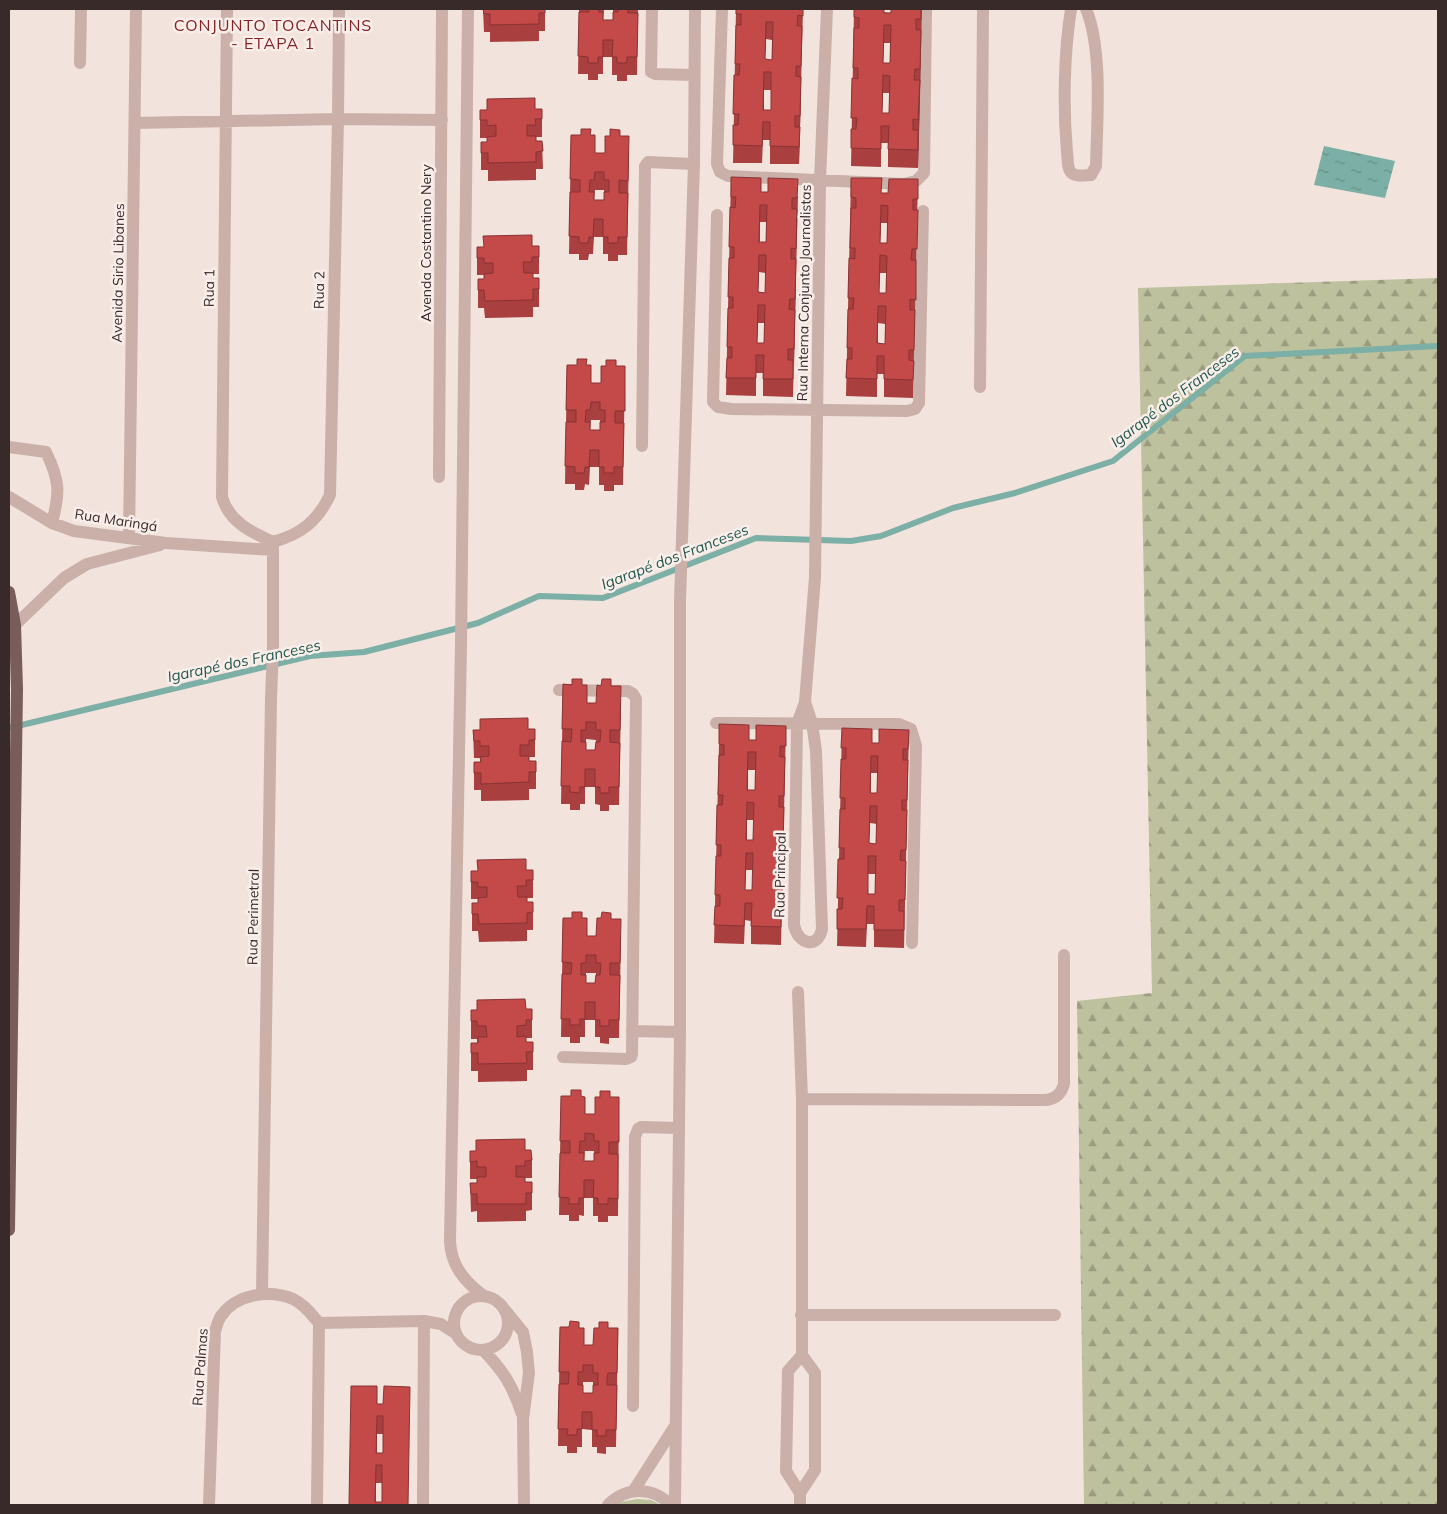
<svg xmlns="http://www.w3.org/2000/svg" width="1447" height="1514" font-family="Mulish,sans-serif">
<style>
.grass{fill:url(#grass-tufts)}
.forest{fill:url(#forest-firs)}
.water{fill:url(#water-ripples)}
.lines{fill:none;stroke-linecap:round;stroke-linejoin:round}
.stream{stroke:#7cafa5;stroke-width:6}
.minor{stroke:#cab0a9;stroke-width:12}
.major{stroke:#795d5a;stroke-width:12}
.wall{fill:#a93f3f;fill-rule:evenodd}
.shaded-wall{fill:#893333}
.building{fill:#c44949;stroke:#893333;fill-rule:evenodd}
.labels{text-anchor:middle;stroke-width:5;stroke-linejoin:round;paint-order:stroke}
.street-label{font-size:14px;fill:#372a29;stroke:#faeeea}
.water-label{font-size:15px;font-style:italic;fill:#1f584e;stroke:#faeeea}
.quarter-label{font-size:16px;letter-spacing:1px;fill:#852323;stroke:#faeeea}
</style>
<defs>
<pattern id="grass-tufts" width="24" height="20" patternUnits="userSpaceOnUse" patternTransform="scale(1.25)"><rect width="24" height="20" fill="#bec19d"/><path d="M3 7l-1-3M5 7V3M7 7l1-3M15 17l-1-3M17 17v-4M19 17l1-3" fill="none" stroke="#9b9d80"/></pattern>
<pattern id="forest-firs" width="22" height="20" patternUnits="userSpaceOnUse" patternTransform="scale(1.25)"><rect width="22" height="20" fill="#bec19d"/><path d="M5 1l3.5 6h-7zM16 11l3.5 6h-7z" fill="#9b9d80"/></pattern>
<pattern id="water-ripples" width="26" height="14" patternUnits="userSpaceOnUse" patternTransform="scale(1.25)"><rect width="26" height="14" fill="#7cafa5"/><path d="M2 4q2-2 4 0t4 0M15 11q2-2 4 0t4 0" fill="none" stroke="#668f86"/></pattern>
</defs>
<rect width="100%" height="100%" fill="#f2e3dd"/>
<path class="grass" d="M637,1499L651,1500L661,1505H614L621,1502Z"/>
<path class="forest" d="M1438,278V1505H1084L1077,1001L1152,993L1138,288Z"/>
<path class="water" d="M1324,146L1395,161L1385,198L1314,185Z"/>
<g class="lines">
<path class="stream" d="M9,728L310,656L364,652L478,623L539,596L603,598L756,538L851,541L881,536L953,508L1015,493L1113,461L1245,356L1438,346"/>
<path class="minor" d="M227,9L222,497C229,522 251,532 273,542
M468,9L461,644L450,1241C451,1266 465,1282 484,1296
M652,9L651,72L655,74L694,75
M722,9L717,164L720,172L728,176L904,184L916,181L924,173L926,9
M1071,9C1064,53 1063,107 1067,152C1068,158 1067,166 1070,171C1074,178 1085,175 1091,175L1096,166C1097,122 1103,49 1086,9
M80,63L81,9
M135,123L338,119L442,120
M717,215L713,402L718,407L731,409L907,411L915,409L919,403L923,211
M980,387L983,9
M642,446L645,166L648,162L694,164
M9,447L46,452C60,481 60,492 52,523
M439,477L442,9
M9,497L52,523L74,531L166,543L273,550
M129,538L136,9
M273,542C301,534 317,522 330,495L338,119L339,9
M15,625L64,578L87,564L160,545
M559,690L628,691L633,694L636,699L632,1054L631,1057L626,1059L563,1057
M805,702L812,723L816,751L822,929C818,949 798,945 794,925L797,724L805,702L815,577L820,181L827,9
M716,723L899,724L911,729L916,746L912,943
M798,992L802,1099V1355
M632,1031L680,1032
M802,1099L1046,1100C1057,1098 1061,1094 1064,1084V955
M262,1293L271,698L273,648V542
M454 1323a27 27 0 1 1 54 0a27 27 0 1 1-54 0Z
M505,1310L523,1332L527,1352L529,1373L523,1419L524,1505
M801,1315H1055
M484,1351C505,1373 512,1385 522,1414
M633,1406L635,1137L638,1129L641,1127L679,1128
M634,1490L675,1426
M209,1505L215,1331C217,1326 218,1320 221,1316C236,1294 270,1289 293,1299C304,1304 311,1314 319,1323L424,1321L441,1324L455,1333
M317,1505L319,1323
M423,1505L424,1321
M608,1505C627,1486 653,1487 671,1505
M675,1505L680,1032V601L694,164L695,9
M800,1505V1493L815,1470V1373L802,1355L788,1371L786,1471L800,1493"/>
<path class="major" d="M9,592L15,625L17,689L9,1230"/>
</g>
<path class="wall" d="M483,9H545V31H539V41L490,42V32H484Z
M579,9H638L637,75H627V81H617V75H612V57H603V74H598V80H588V74H578ZM604,10H613V20H603Z
M736,9H803L799,164H770V140H763L762,163H733ZM766,39L772,40V60L765,59ZM764,90H771V110H764Z
M854,9L891,13V9H922L918,168L888,167V143H881V167L851,166ZM884,43H890V63H883ZM883,93H889V113H882Z
M542,109V137H536V141H542L543,169H536V180L488,181V170H481V142H487V138H480V110Z
M571,135H591L595,153H605L620,136L629,153L627,255H618V261H608V254H603V237H594L593,254H589L588,260H579V254H569ZM595,190H604V200H594Z
M731,177L761,192L798,196L793,397L763,396V373H756V396L726,395ZM760,222H767L766,242H760ZM759,272L766,273L765,293L758,292ZM758,323H765L764,343H757Z
M851,178L882,193H888L918,179L913,398L884,397V374H877V397L846,396ZM881,223H887V243H880ZM880,273H886V293H879ZM878,323L885,324V344L878,343Z
M539,246V274H533V278H539V307H533V317L485,318L484,308H478V279H484V275H477V247Z
M567,365H587L591,383H601L616,366H625L623,485H614V491H604V485H599V467H590L589,485L585,484L584,490H575V484H565ZM591,420H600V430H590Z
M563,684L582,685L587,703H596L611,686L621,704L619,805H609V811H600V805L595,804V787H585V804H580V810H570V804H561ZM586,739L596,740L595,750H586Z
M786,726L781,945L751,944V921L745,920L744,944L714,943L719,744L749,740H756ZM748,770H755V790H748ZM747,820H754L753,840H747ZM746,870H753L752,890H745Z
M842,728L872,743H879L909,730L904,948L874,947V924H867L866,947L837,946ZM871,773H878L877,793H871ZM870,823L877,824L876,844L869,843ZM868,874H875V894H868Z
M528,729L535,740V757H529V761H536V789H529V800L481,801V790H474V762H480V758H474L473,730Z
M533,870V898H527V902H533V930H527V941L479,942L478,931H472V903H478V899H471V871Z
M563,918H582L587,936H596L611,919L621,936L619,1038H609V1044L600,1043V1037H595V1020H585V1037H580V1043H570V1037H561ZM586,973H596L595,983H586Z
M532,1009V1038H526V1042H533V1070H527V1081L478,1082V1071H471V1043H477V1039H471V1010Z
M561,1096H581L585,1114H595L610,1097H619L618,1216H608V1222H598V1216H593V1198H584V1216L579,1215V1221H569V1215H559ZM585,1151H594V1161H584Z
M525,1150L532,1160V1178H525V1182L532,1193V1210L526,1211V1221L477,1222V1211L471,1212L470,1183H477V1179H470V1151Z
M560,1327L579,1328L584,1345H593L608,1328H618L616,1447H606V1454L597,1453V1447H592V1430L582,1429V1447H577V1453H567V1446H558ZM583,1382H593V1393H583Z
M377,1404H383L408,1505H349ZM377,1434H383V1453H377ZM376,1483H382V1502H376Z"/>
<path class="shaded-wall" d="M921,30L920,98L918,168V150Z
M801,77V94L799,164V147Z
M796,259V277L794,367V349Z"/>
<path class="building" d="M483,9H545V13H539V24L490,25V14H484Z
M589,9H599V12H603V20H613V12H618V9H628V13H638L637,57H627V63H617V57H612L613,40H603V57H598V63H588V57L578,56L579,12H589Z
M736,9H803V16L798,15L797,26H802L801,66H796V76L801,77L800,116H795V127H800L799,147L770,146V122H763L762,146L733,145V125H738L739,114H733L734,75H739L740,64H735L736,25H741V14H736ZM766,22H773L772,60L765,59ZM764,72H771V110H763Z
M854,9H884V13H891V9H921V19H916V30H921L920,69H915L914,80H920L918,120L913,119V130H918V150L888,149L889,126H881V149L851,148V129H856L857,118H851L852,78L858,79V68H853L854,28H859V18L854,17ZM884,25H891L890,63H883ZM883,75L890,76L889,113H882Z
M535,98V109H542V119H535L536,125H527V136H536V141H542L543,151L536,152V162L488,163V153H481V142H487V137L496,136V125L487,126V120H480V110H487V99Z
M581,129H591L590,135H595V153H605V136H610V129L620,130V136H629L628,181L619,180V193H628L627,237H618V243H608V237H603V219H594L593,237H589L588,243H579V237L569,236L570,192H580V180L570,179L571,135H581ZM595,172H604V180H609V192H604V200H594V192H589L590,180H594Z
M731,177L761,178V192H768V178L798,179L797,198H792V209H797L796,249L791,248V259H796L795,299H790L789,309L795,310L794,349H788V360H793V379H763L764,355H756V378H726L727,358H732V347H727L728,308H733V297H728L729,258H734V247H729L730,207L735,208L736,197H731ZM760,205H767L766,242H759ZM759,255H766L765,293L758,292ZM758,305H765L764,343H757Z
M851,178H882L881,193H888L889,179H918V199H913V210H918L917,249H912L911,260H916V300L910,299V310H915L914,350H909V360L914,361L913,380L884,379V356H877V379L846,378L847,359H852V348H847L848,309H853L854,298H848L849,258L855,259V248H850L851,208H856V198L851,197ZM881,205L888,206L887,243H880ZM880,255L887,256L886,293H879ZM878,306H886L885,344L877,343Z
M532,235V246H539V257H532V262H523L524,273H533V278H539V289H533V300L485,301L484,290H478V279H484V274L493,273V263H484V258H477V247H484L483,236Z
M577,359H587L586,365H591V383H601V366H606V360H616V366H625V411H615V423H624L623,467H614V473H604V467H599V450H590L589,467H585L584,473H575V467L565,466L566,422H576V410H566L567,365H577ZM591,402H600V410H605V422H600V430H590V422H585L586,410H590Z
M572,679H582V685H587V703H596L597,685L601,686L602,679H611V686H621L620,730H610V742L620,743L619,787H609V793H600V787H595V769H585V787H580V793L570,792V786H561L562,741L571,742L572,729H562L563,684L572,685ZM586,722H596V730H601L600,742H596L595,750H586V742H581V730H586Z
M528,718V729H535V740H529V745H520V756H529V761H536V772H529V782L481,784V773H474V762H481L480,757L489,756V746H480V741H474L473,730H480V719Z
M719,724L749,725V740H756V725L786,726V746H780V757H785L784,796H779V807H784L783,846H778V857H783L782,897L777,896L776,907H781V927L751,926L752,903H745L744,926L714,925L715,906H720V895H715L716,856H721V845H716L717,805H722L723,795H718L719,755H724V745L719,744ZM748,752H756L755,790H747ZM747,802L754,803L753,840H746ZM746,853H753L752,890H745Z
M842,728L872,729V743H879V729L909,730L908,749H903V760H908L907,800H902V810H907L906,850H901L900,860L906,861L905,900H899V911H904V930H874V906H867L866,929H837V909H842L843,898H837L838,859H844V848H839L840,809H845V798H840L841,759H846V748H841ZM871,756H878L877,793H870ZM870,806H877L876,844L869,843ZM868,856H876L875,894H868Z
M526,859V870H533V880H526V886H517L518,897H527V902H533V912L527,913V923L479,924L478,914H472V903H478V898L487,897V887H478V882H471V871H478L477,860Z
M572,912H582V918H587V936H596L597,918H601L602,912L611,913V919H621L620,963H610V975H620L619,1020H609V1026H600V1020H595V1002H585V1019H580V1025H570V1019H561L562,974H571L572,963L562,962L563,918H572ZM586,955H596V963H601L600,975H596L595,983H586V975H581V963H586Z
M525,999L526,1009H532V1020H526V1025L517,1026V1037L526,1036V1042H533V1052H526L527,1063L478,1064V1053H471V1043H478V1037H487L486,1026H477V1021H471V1010H477V1000Z
M571,1090H581V1096L585,1097V1114H595V1097H600V1091H610V1097H619V1142H609V1154H618V1199L608,1198V1204H598V1198H593L594,1180H584V1198H579V1204H569V1198L559,1197L560,1153H570V1141H560L561,1096H571ZM585,1133L594,1134V1141H599V1153H594V1161H584V1153H579L580,1141H585Z
M525,1139V1150H531L532,1160L525,1161V1166H516V1177H525V1182H532V1193H526V1204H477V1194H471L470,1183H477V1177H486V1167H477V1161L470,1162V1151H476V1140Z
M570,1321L579,1322V1328H584V1345H593L594,1328H599V1322H608V1328H618L617,1373H608L607,1379V1385H617L616,1430H606V1436H597V1430H592V1412H582V1429H577V1435H567L568,1429H558L559,1384H568L569,1378V1372H559L560,1327H569ZM583,1365H593V1373H598V1385H593V1393H583V1385H578V1372H583Z
M351,1386H377V1404H383L384,1386L410,1387L408,1505H349ZM377,1416H383V1453H376ZM376,1465H382V1502H375Z"/>
<g class="labels">
<g class="street-label">
<text transform="translate(426 243) rotate(-90)" y="5">Avenda Costantino Nery</text>
<text transform="translate(118 273) rotate(-89)" y="5">Avenida Sirio Libanes</text>
<text transform="translate(209 288) rotate(-89)" y="5">Rua 1</text>
<text transform="translate(319 290) rotate(-89)" y="5">Rua 2</text>
<text transform="translate(804 293) rotate(-89)" y="5">Rua Interna Conjunto Journalistas</text>
<text transform="translate(116 520) rotate(9)" y="5">Rua Maringá</text>
<text transform="translate(780 875) rotate(-89)" y="5">Rua Principal</text>
<text transform="translate(253 917) rotate(-89)" y="5">Rua Perimetral</text>
<text transform="translate(200 1367) rotate(-86)" y="5">Rua Palmas</text>
</g>
<g class="water-label">
<text transform="translate(1175 397) rotate(-37)" y="5">Igarapé dos Franceses</text>
<text transform="translate(675 557) rotate(-21)" y="5">Igarapé dos Franceses</text>
<text transform="translate(244 661) rotate(-12)" y="5">Igarapé dos Franceses</text>
</g>
<g class="quarter-label">
<text x="273" y="31">CONJUNTO TOCANTINS<tspan x="273" dy="18">- ETAPA 1</tspan></text>
</g>
</g>
<rect width="1447" height="1514" fill="none" stroke="#372a29" stroke-width="20"/>
</svg>
